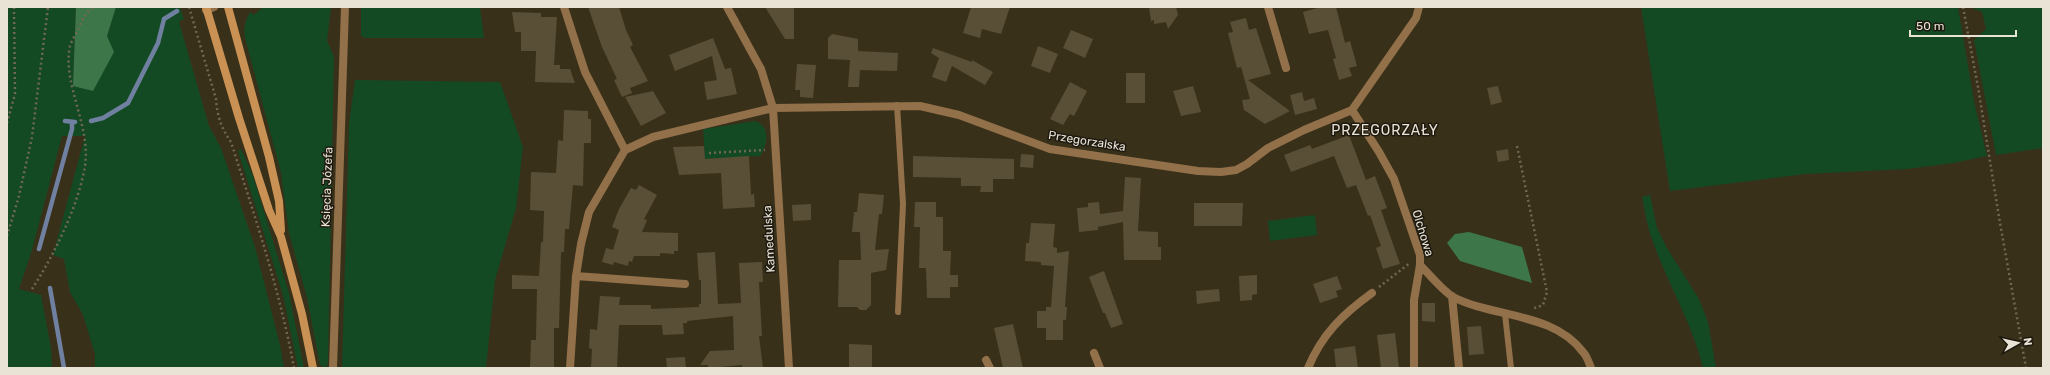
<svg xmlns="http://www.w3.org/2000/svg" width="2050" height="375" font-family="Rubik,sans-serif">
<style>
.green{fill:#144a23}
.forest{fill:#3d7649}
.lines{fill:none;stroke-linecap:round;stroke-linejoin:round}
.stream{stroke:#7080a1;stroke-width:4.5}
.building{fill:#594f37}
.path{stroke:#706855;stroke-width:2.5;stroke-dasharray:2 3;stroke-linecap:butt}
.service{stroke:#92704a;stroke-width:6}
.minor{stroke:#92704a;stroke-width:8}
.secondary{stroke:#c99254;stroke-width:8}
.labels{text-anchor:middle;stroke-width:3;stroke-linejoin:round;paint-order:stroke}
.street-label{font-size:12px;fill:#e8e3d5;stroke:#1d190f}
.quarter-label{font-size:14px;letter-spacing:1px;fill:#e8e3d5;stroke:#1d190f}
</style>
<rect width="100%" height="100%" fill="#39301a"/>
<path class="green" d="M7,7H76L73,86L107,36L116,7H180L184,19L179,22L209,126L221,148L255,247L280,345L284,368H95V354L83,315L70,292L64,259L53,255L85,136H62L32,250L19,289L41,295L51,348L52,368H7Z
M263,7H331L327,41L334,56L328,363L326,368L320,365L307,298L289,233L281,173L245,38C243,28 245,21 250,12L254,15Z
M361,7H480L484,38H365L361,36Z
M1641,7H1958L1974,101L1987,156L1953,163L1907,169L1805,174L1670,191Z
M1970,7H2043V148L1996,155L1974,40L1986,29L1982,12Z
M355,80L500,82L523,147L516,208L495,280L486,368H342L349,124Z
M755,121C771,126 768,145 760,156L705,159L703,129Z
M241,149L253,176L289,293L304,368H298L283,295L238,151Z
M1650,195L1657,228L1667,248L1699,299L1708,322L1716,368H1703C1692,322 1667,283 1652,239C1647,226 1645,211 1642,197Z
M1315,215L1317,235L1270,241L1268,221Z"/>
<path class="forest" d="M76,7H116L107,36L114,52L93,91L73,86Z
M1469,232L1522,247L1532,283L1460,261L1447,243L1455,234Z"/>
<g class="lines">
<path class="stream" d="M65,121L75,122
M91,121L103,118L128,103L158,43L164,19L177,11
M39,249L72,129V122
M50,288L64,368"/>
</g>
<path class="building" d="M588,7H619L626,30L633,45L630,47L648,81L630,88L632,93L622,97L614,80L617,79L602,47Z
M765,7H794V39H785Z
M971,7H1010L1001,34L982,29L980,38L963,33Z
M1149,7H1176L1178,15L1168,29L1166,22L1154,24V20L1151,21Z
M1321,7H1336L1345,43L1350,41L1357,66L1349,68L1352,76L1339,80L1333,59L1336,58L1328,30L1309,34L1303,12Z
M512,12L541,13V17H557L554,65H560V69H570L575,83L535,82L536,51H521V32H515Z
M1246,18L1249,30L1256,28L1271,74L1248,80L1290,111L1265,124L1244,110L1242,100L1250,99L1241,67L1237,68L1228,33L1233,32L1230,22Z
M1071,30L1093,39L1085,58L1063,48Z
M832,34L858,39V51L898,53L897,71L860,70L859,87H848L850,60L828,59V38Z
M713,38L725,69L731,68L737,94L707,100L704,82L717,80L712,56L675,71L669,55Z
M1038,46L1058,54L1050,73L1031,66Z
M933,48L972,62V60L993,72L985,85L952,66L946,82L932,77L939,58L931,53Z
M797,64L816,65L813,98L800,97V90H795Z
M1126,73H1145V103H1126Z
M1070,82L1087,91L1074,116L1070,114L1063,125L1050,119Z
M1193,86L1201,112L1181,116L1173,91Z
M1498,86L1502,102L1491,105L1487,88Z
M653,91L666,113L641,126L625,97Z
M1302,92L1304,101L1314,98L1317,109L1295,115L1290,95Z
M564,110L588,111V119H591V143H584L583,186L573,185L569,229H565L564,252H561L559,328H554V368H530L531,340H536L537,289H512V275L539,276L541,242H543L544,211L530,210L531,172L556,173L558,140L563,141Z
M1349,135L1366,180L1375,176L1387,208L1381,210L1400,264L1383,269L1376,248L1381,246L1370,215L1368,216L1356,185L1347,188L1334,156L1291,172L1284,155L1310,145L1312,149Z
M704,146L705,159L749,156L751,195L754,194L755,207L723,209L721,173L679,175L673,147Z
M1508,149L1509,160L1498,162L1496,151Z
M1021,154L1034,155L1033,168L1020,167Z
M913,156L1014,159V179H993V192H980L981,186H961V178L913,177Z
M1125,177L1141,178L1138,231L1158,232V247H1161V260H1124L1123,222L1098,227V230L1079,232L1077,208L1088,207V203L1099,202L1100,214L1123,211Z
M639,185L657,195L644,219L647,220L642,232L678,233V251H674V254L660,253V256H634L632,262L629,261L628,266L614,262L613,265L602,262L606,248L613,250L619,230L612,227L619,209L631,188L636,190Z
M859,193L884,195L882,214H879L875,250L889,249L886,270L871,273V305L866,310H860L857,307H838L839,260H861L860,232H852L854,212H857Z
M915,202H936V217H943V251H951L950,275H958V287H950V298H927L926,268H919L920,227H914Z
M1194,203H1243L1242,226H1194Z
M811,204V220L793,221L792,205Z
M1031,223L1055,224L1053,247L1057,248V253L1069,251L1065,307H1067L1066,320H1063V340H1046V328H1037V311H1046V307H1051L1054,266L1041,265V262L1025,261L1026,243H1029Z
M715,252L718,304L741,303L739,263L762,262L763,282H759L762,336H759L763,368H742V365L708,368V365H700L710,351L734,350L733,316L687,321V323H683L684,334L663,335L662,325H619L617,368H591L592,349L589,348L590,329L597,330L600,296L620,297L619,305H651V309L699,307V304H701V280H699L697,253Z
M1104,271L1123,324L1111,328L1105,313H1103L1089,277Z
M1257,275V294L1252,295V300L1240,301L1239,276Z
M1337,276L1342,289L1336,291L1338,297L1320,303L1313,284Z
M1219,289L1220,301L1197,304L1196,291Z
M1422,303H1435V322L1422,321Z
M1013,324L1023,368H1003L994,328Z
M1481,326L1484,354L1469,355L1467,327Z
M1395,333L1399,368H1381L1377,335Z
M849,344L872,345V368H849Z
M1355,346L1358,368H1336L1334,349Z
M685,357L686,368H667L666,358Z"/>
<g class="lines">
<path class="path" d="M189,7L216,99C217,115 221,128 231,142C255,217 280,291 294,368
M1963,7L1978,87L2000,223L2026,368
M7,123L15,94L14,7
M1517,146L1547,292L1543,305L1532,309
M709,153L765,150
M7,236L19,196L32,137L48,7
M1379,287L1410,263
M32,289C54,255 78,207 85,166C91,125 62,84 70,46C72,40 76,34 78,29C82,21 86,12 93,7"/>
<path class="service" d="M897,105L903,204L898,312
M1505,314L1511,368"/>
<path class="minor" d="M564,7L585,72L625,150
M727,7L761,69L773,108L789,368
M1268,7L1286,68
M206,10L214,7
M1352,110L1379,152L1394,179L1420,255V265L1414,300V368
M1420,265C1429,274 1443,291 1453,297C1494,318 1553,312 1583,352C1587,356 1589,363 1591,368
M576,276L685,284
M1452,296L1459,368
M1094,353L1100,368
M986,360L990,368
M333,368L345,7
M570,368L576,276L581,244L589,212L625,150L653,137L773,108L920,106L959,115L1050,149L1198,171L1221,172L1236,170L1247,164L1268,148L1304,130L1352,110L1416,18L1419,7
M1308,368C1322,334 1343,314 1372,293"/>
<path class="secondary" d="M206,7L239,118L269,210L281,237L302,314L313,368
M228,7L269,157L279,201L281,230"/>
</g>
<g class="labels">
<g class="street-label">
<text transform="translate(1087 141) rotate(9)" y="4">Przegorzalska</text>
<text transform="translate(327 187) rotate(-88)" y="4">Księcia Józefa</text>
<text transform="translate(1423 233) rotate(73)" y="4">Olchowa</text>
<text transform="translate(769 239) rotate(-93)" y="4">Kamedulska</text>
</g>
<g class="quarter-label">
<text x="1385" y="135">PRZEGORZAŁY</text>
</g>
</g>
<rect width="2050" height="375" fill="none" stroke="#e8e3d5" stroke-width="16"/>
<g transform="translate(2018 343) rotate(82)" stroke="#1d190f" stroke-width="3" paint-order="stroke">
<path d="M0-3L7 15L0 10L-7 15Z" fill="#e8e3d5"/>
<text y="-6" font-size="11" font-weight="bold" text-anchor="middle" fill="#e8e3d5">N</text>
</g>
<path d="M1910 30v6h106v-6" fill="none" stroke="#e8e3d5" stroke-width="2"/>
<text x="1916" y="30" font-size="12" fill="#e8e3d5" stroke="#1d190f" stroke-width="3" paint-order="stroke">50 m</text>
</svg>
